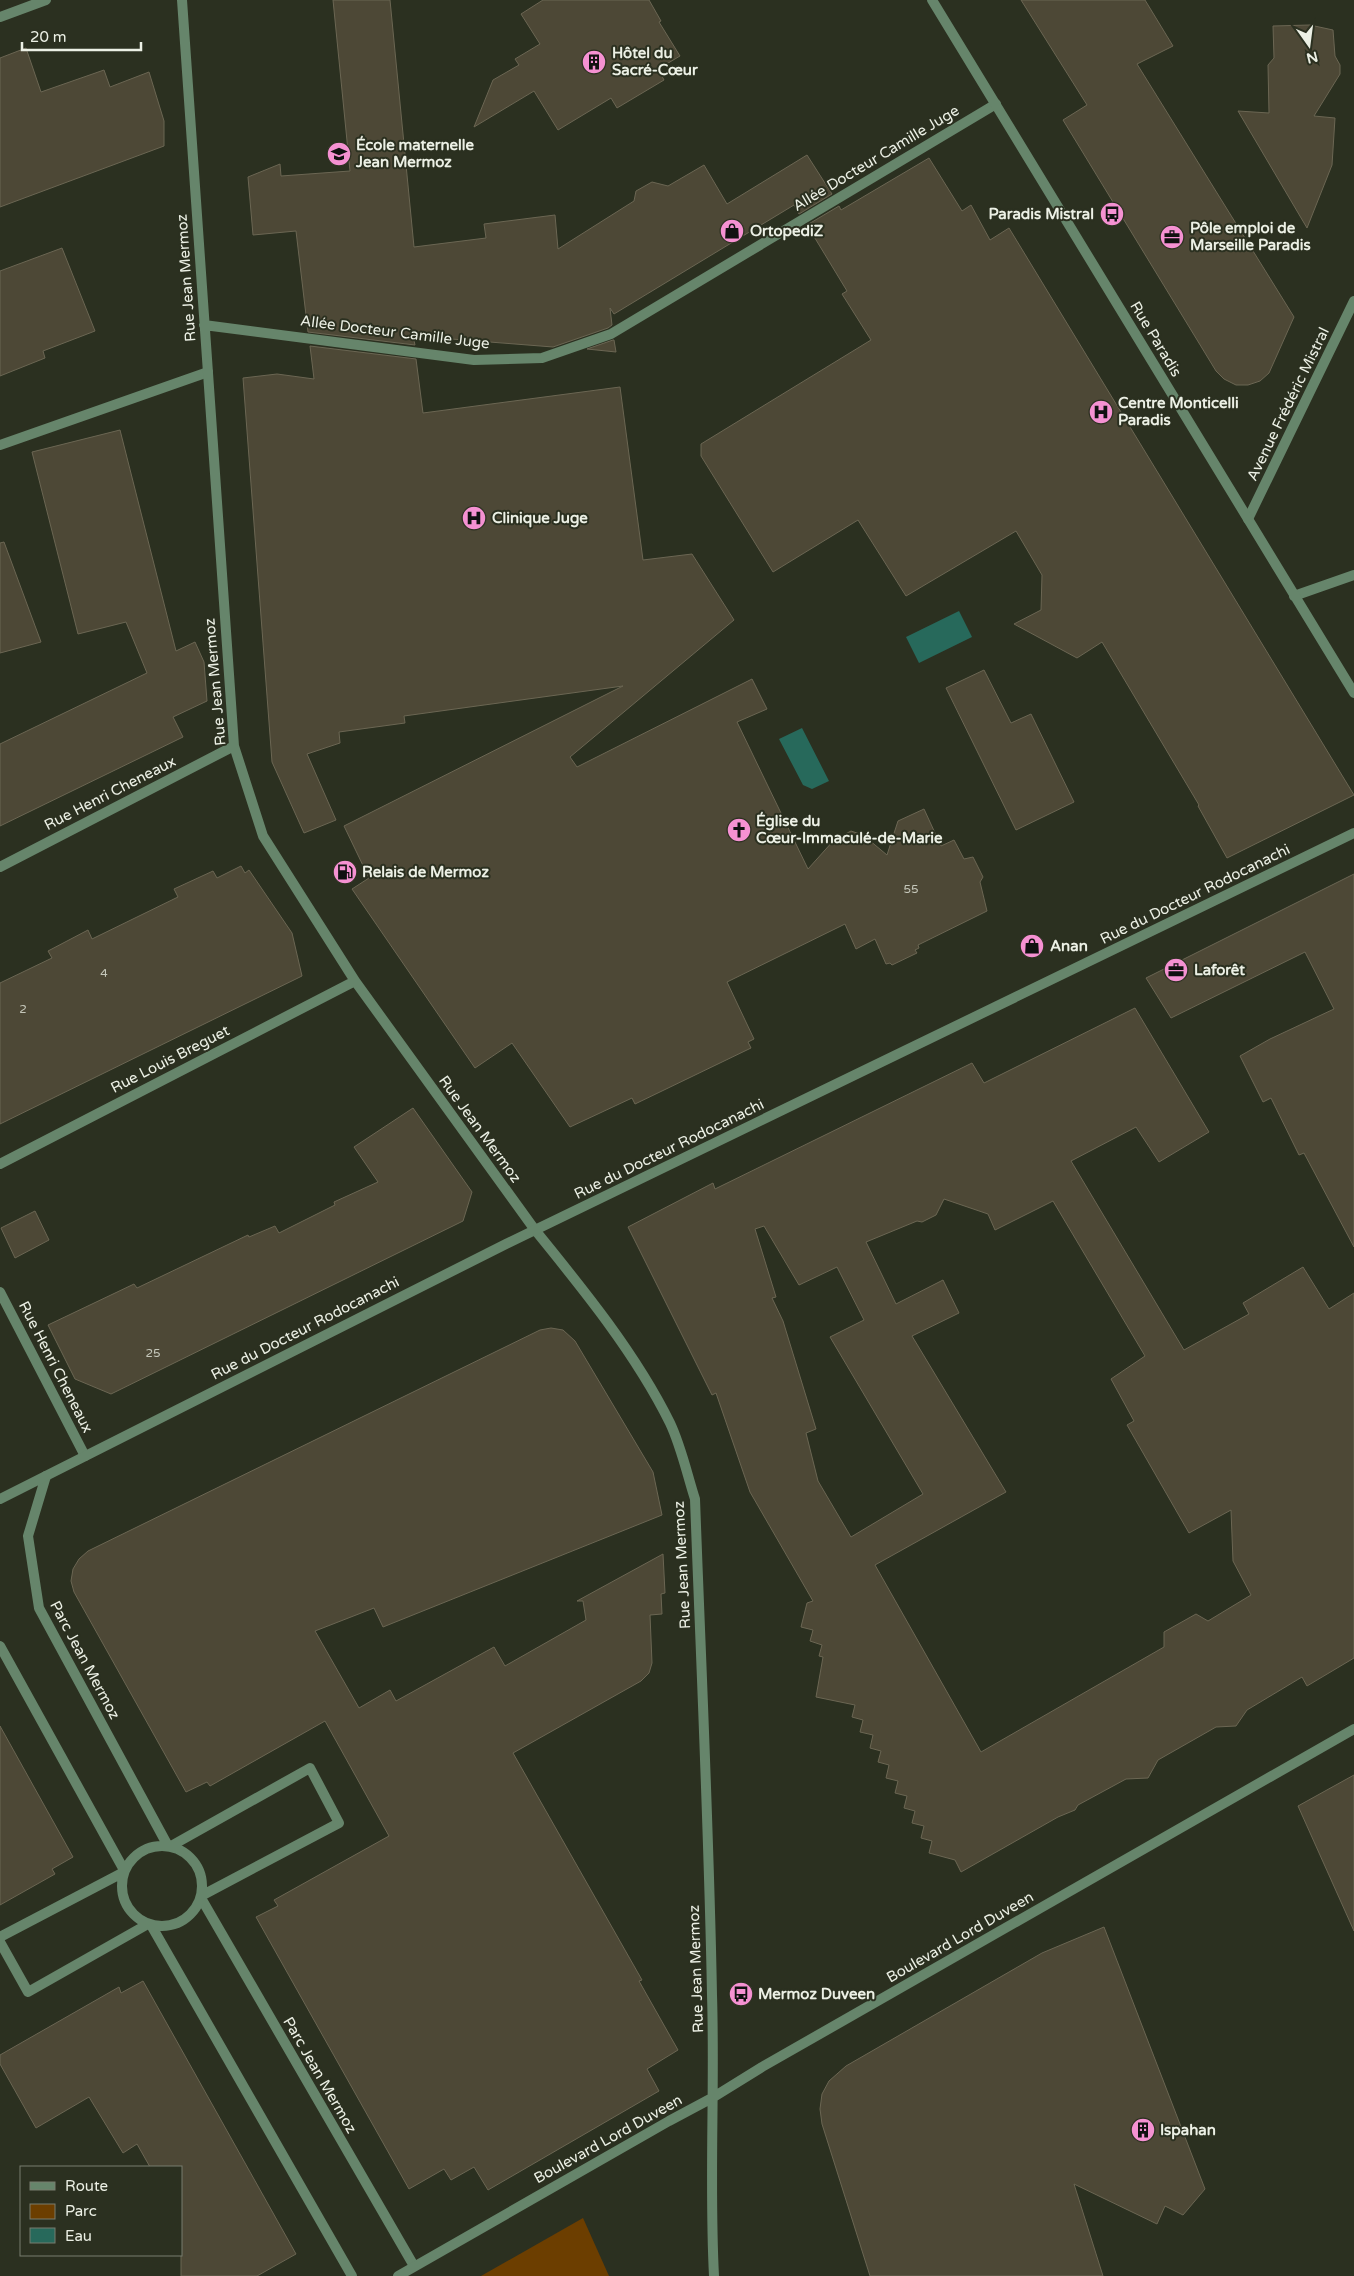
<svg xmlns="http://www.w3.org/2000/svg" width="1354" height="2276" font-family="'Varela Round',sans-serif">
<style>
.green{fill:#6c3e00}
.water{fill:#27695b}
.building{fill:#4d4836;stroke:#6b6653;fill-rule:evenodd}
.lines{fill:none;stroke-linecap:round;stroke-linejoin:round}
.service{stroke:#66856b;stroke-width:10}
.minor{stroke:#66856b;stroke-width:10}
.tertiary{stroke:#66856b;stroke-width:10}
.labels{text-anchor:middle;stroke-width:4;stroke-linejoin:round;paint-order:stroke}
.number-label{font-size:12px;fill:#c4c6b9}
.poi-label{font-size:15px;font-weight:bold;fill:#ecf0e5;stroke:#2b3020;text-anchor:start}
.street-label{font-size:15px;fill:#ecf0e5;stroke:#2b3020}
</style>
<rect width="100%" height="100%" fill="#2b3020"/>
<path class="green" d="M583,2218L609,2276H481Z"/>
<path class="water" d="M959,611L972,637L919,663L906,637Z
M802,728L829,781L812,789L803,785L779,739Z"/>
<path class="building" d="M333,0H390L414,247L486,238L484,224L555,215L558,249L634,201L636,191L652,182L668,186L704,165L727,204L807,155L832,194L799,214L794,205L614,314L610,308L612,325L608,328L553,347L413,336L415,345L308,332L296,231L253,235L248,177L280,164L281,176L350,171Z
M543,0H649L661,21L659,22L680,56L658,69L664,80L617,108L611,98L558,130L534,91L474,127L493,80L519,65L515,59L540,44L521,14Z
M1021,0H1145L1173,46L1137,64L1294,317L1269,373L1260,381L1248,385H1236L1224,379L1216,371L1063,120L1087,105Z
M1310,25L1333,30L1335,56L1340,65V74L1314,116L1335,118L1332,165L1307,228L1238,111L1269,113L1268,65L1274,58L1273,26Z
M26,48L41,92L104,70L110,87L149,72L164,121V146L0,207V58Z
M929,158L962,211L971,205L990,240L1009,228L1354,795L1227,858L1198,806L1199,805L1102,642L1077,658L1014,624L1041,610L1042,575L1016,531L906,596L858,520L773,572L701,456V444L871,340L842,294L847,291L807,225L839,206L841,210Z
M62,248L95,331L43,351L45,358L0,376V271Z
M614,340L616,352L587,349L613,340Z
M310,346L416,359L423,413L620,387L643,560L692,554L734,620L570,757L577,767L752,679L767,709L737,722L808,869L834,840L851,831L863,835L887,855L898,821L924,809L941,846L954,840L964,859L973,857L983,877L980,882L987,911L918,945L919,948L915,950L917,953L892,965L890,963L886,964L875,939L856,949L845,924L727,982L754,1039L748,1042L751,1048L635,1104L632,1098L570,1127L512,1043L475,1068L352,889L369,878L344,826L623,686L404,716L405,723L339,732L340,743L307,754L336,820L304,833L272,762L243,378L277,374L314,379Z
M120,430L176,651L195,642L204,662L207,701L173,717L183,737L0,826V744L147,673L126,622L78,634L32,452Z
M4,542L41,642L0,653V543Z
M984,670L1011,723L1031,714L1074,802L1016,830L946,688Z
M241,866L245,873L249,870L292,933L302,976L0,1124V983L52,958L48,951L88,930L92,939L178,897L174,889L213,871L217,878Z
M1354,874V1247L1304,1153L1299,1155L1271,1098L1263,1102L1240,1056L1270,1039L1334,1009L1305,952L1171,1018L1146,978Z
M1135,1008L1209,1132L1159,1162L1136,1127L1071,1161L1184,1350L1249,1314L1243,1303L1303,1267L1329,1309L1354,1293V1658L1307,1686L1302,1677L1247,1710L1236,1726L1216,1727L1158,1760L1148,1778L1126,1779L1078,1805L1075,1810L1058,1817L961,1872L955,1860L929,1853L932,1841L921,1838L924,1826L912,1823L915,1811L904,1808L907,1796L895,1793L898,1781L886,1778L889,1765L878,1762L881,1751L870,1748L873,1735L860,1732L863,1720L852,1717L855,1705L816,1697L823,1657L819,1656L822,1645L810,1641L813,1630L801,1627L807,1603L813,1601L750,1492L716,1393L712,1395L628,1227L713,1183L715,1189L972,1063L984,1083ZM944,1199L988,1214L995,1230L1053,1201L1145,1356L1111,1379L1134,1421L1127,1425L1189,1533L1231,1510L1233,1561L1251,1595L1208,1621L1196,1614L1164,1632V1647L981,1752L875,1565L1006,1492L912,1336L959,1313L943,1280L896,1304L866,1242L917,1221L922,1222L936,1215ZM764,1226L799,1285L837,1267L864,1320L830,1337L923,1494L851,1537L818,1481L806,1433L816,1429L783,1321L772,1298L776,1297L755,1229Z
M413,1108L472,1192L463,1221L111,1394L75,1379L48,1325L134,1284L137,1288L248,1235L249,1237L275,1226L279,1233L335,1205L334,1202L378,1182L354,1147Z
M35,1211L49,1240L15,1258L1,1228Z
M551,1328L563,1330L575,1341L653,1472L662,1515L383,1627L374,1608L315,1631L359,1708L390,1690L396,1701L494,1647L505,1666L586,1620L583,1601H577L663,1554L665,1593L661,1594L662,1614L650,1615L652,1663L649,1673L641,1681L513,1753L642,1980L639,1981L678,2050L647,2069L659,2091L488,2190L474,2167L451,2180L444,2169L409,2189L256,1917L278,1906L274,1900L389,1836L325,1721L210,1786L207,1782L186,1792L74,1592L71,1581L73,1569L79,1559L88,1551L540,1330Z
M0,1726L73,1857L52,1869L55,1874L0,1905Z
M1354,1775V1931L1298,1806Z
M1104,1927L1205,2189L1183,2215L1165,2206L1157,2224L1074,2184L1103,2276H870L822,2124L820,2109L822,2094L829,2081L846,2066L1042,1953Z
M143,1981L296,2254L257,2276H181V2167H150L137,2144L123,2153L89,2097L36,2128L0,2064V2055L119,1987L121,1993Z"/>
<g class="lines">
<path class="service" d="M0,445L208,372
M46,1476L28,1536L39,1608L168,1846
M0,1646L124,1870
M122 1886a40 40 0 1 1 80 0a40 40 0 1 1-80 0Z
M171,1846L310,1768L339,1823L201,1896
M201,1898L414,2266
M151,1925L352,2276
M0,1937L124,1872
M0,1942L28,1992L148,1924"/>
<path class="minor" d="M182,0L234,746L263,836L355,981L535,1230C583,1289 636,1354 670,1423C681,1446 687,1474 695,1499C701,1664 709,1829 712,1995C715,2089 709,2182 714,2276
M0,17L46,0
M204,325L474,360L542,358L611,334L996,104
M1248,519L1354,301
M1294,596L1354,575
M0,867L234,746
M0,1164L355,981
M0,1292L85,1456
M398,2276L669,2121L712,2098L762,2067L1354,1729"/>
<path class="tertiary" d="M932,0L1354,693
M0,1499L506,1244L1354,833"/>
</g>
<defs>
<g id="building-disc" transform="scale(1.25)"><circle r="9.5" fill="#f591d2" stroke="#2b3020"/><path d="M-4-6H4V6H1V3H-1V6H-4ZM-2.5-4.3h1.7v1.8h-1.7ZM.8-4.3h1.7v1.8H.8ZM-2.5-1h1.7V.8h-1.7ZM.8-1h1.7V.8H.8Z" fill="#111"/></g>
<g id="school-disc" transform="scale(1.25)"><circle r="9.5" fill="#f591d2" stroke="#2b3020"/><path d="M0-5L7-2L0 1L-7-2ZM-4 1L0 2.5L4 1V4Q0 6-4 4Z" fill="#111"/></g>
<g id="bus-disc" transform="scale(1.25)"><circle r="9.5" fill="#f591d2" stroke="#2b3020"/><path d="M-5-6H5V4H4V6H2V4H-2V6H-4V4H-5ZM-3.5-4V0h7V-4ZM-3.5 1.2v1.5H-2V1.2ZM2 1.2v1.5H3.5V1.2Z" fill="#111"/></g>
<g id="shop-disc" transform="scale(1.25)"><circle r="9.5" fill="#f591d2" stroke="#2b3020"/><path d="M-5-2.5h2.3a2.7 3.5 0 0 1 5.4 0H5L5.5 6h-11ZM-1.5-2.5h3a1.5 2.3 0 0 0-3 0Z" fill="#111"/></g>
<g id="office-disc" transform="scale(1.25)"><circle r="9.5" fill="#f591d2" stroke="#2b3020"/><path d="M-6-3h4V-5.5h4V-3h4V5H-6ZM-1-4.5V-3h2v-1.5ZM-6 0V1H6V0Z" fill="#111"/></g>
<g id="hospital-disc" transform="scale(1.25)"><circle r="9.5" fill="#f591d2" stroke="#2b3020"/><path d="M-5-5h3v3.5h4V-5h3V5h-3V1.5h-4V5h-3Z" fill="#111"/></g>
<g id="church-disc" transform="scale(1.25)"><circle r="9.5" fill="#f591d2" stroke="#2b3020"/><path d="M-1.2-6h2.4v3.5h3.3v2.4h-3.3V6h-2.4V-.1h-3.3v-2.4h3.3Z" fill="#111"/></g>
<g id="fuel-disc" transform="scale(1.25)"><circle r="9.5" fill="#f591d2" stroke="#2b3020"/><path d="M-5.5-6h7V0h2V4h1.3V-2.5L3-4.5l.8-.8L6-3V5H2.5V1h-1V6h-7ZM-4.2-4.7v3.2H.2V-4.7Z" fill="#111"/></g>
</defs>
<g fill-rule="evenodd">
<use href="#building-disc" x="594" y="62"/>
<use href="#school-disc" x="339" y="154"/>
<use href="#bus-disc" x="1112" y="214"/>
<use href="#shop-disc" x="732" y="231"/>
<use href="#office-disc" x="1172" y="237"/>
<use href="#hospital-disc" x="1101" y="412"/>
<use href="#hospital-disc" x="474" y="518"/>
<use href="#church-disc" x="739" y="830"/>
<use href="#fuel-disc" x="345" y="872"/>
<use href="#shop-disc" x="1032" y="946"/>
<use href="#office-disc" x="1176" y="970"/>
<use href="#bus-disc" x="741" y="1994"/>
<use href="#building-disc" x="1143" y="2130"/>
</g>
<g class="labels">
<g class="number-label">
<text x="911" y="893">55</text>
<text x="104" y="977">4</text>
<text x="23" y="1013">2</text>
<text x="153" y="1357">25</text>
</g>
<g class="poi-label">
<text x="612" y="58">Hôtel du<tspan x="612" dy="17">Sacré-Cœur</tspan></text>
<text x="356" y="150">École maternelle<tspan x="356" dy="17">Jean Mermoz</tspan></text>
<text x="1094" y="219" text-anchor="end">Paradis Mistral</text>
<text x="1190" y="233">Pôle emploi de<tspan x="1190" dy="17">Marseille Paradis</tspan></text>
<text x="750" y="236">OrtopediZ</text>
<text x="1118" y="408">Centre Monticelli<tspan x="1118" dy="17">Paradis</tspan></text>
<text x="492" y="523">Clinique Juge</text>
<text x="756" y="826">Église du<tspan x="756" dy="17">Cœur-Immaculé-de-Marie</tspan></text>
<text x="362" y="877">Relais de Mermoz</text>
<text x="1050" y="951">Anan</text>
<text x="1194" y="975">Laforêt</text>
<text x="758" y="1999">Mermoz Duveen</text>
<text x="1160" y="2135">Ispahan</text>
</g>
<g class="street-label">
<text transform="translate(876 158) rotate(-31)" y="5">Allée Docteur Camille Juge</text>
<text transform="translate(186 278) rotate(-94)" y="5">Rue Jean Mermoz</text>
<text transform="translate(395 332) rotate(7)" y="5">Allée Docteur Camille Juge</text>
<text transform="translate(1156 339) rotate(59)" y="5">Rue Paradis</text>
<text transform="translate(1288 404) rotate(-64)" y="5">Avenue Frédéric Mistral</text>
<text transform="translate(215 682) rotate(-95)" y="5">Rue Jean Mermoz</text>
<text transform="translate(110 793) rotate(-27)" y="5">Rue Henri Cheneaux</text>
<text transform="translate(1195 894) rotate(-26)" y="5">Rue du Docteur Rodocanachi</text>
<text transform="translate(170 1059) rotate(-27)" y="5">Rue Louis Breguet</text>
<text transform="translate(480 1129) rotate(54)" y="5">Rue Jean Mermoz</text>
<text transform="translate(669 1149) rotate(-26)" y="5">Rue du Docteur Rodocanachi</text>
<text transform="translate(305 1328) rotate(-27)" y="5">Rue du Docteur Rodocanachi</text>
<text transform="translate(56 1367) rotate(63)" y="5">Rue Henri Cheneaux</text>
<text transform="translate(682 1565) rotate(-93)" y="5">Rue Jean Mermoz</text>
<text transform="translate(85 1660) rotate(62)" y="5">Parc Jean Mermoz</text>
<text transform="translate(960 1937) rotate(-30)" y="5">Boulevard Lord Duveen</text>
<text transform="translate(696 1969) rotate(-92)" y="5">Rue Jean Mermoz</text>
<text transform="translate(320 2075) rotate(60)" y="5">Parc Jean Mermoz</text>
<text transform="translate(608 2139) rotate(-29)" y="5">Boulevard Lord Duveen</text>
</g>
</g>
<rect x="20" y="2166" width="162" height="90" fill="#2b3020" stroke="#787d6f"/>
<rect x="30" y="2182" width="25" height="8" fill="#66856b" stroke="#787d6f"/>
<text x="65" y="2191" font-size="15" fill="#ecf0e5">Route</text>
<rect x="30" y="2204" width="25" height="15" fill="#6c3e00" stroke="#787d6f"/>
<text x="65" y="2216" font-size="15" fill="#ecf0e5">Parc</text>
<rect x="30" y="2228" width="25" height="15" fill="#27695b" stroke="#787d6f"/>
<text x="65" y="2241" font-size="15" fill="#ecf0e5">Eau</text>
<g transform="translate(1309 45) rotate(166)" stroke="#2b3020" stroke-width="4" paint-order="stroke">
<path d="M0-4L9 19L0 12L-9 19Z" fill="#ecf0e5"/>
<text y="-8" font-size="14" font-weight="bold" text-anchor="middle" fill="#ecf0e5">N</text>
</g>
<path d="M22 42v8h119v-8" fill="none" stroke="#ecf0e5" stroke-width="2.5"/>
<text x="30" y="42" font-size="15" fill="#ecf0e5" stroke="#2b3020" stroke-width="4" paint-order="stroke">20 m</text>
</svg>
